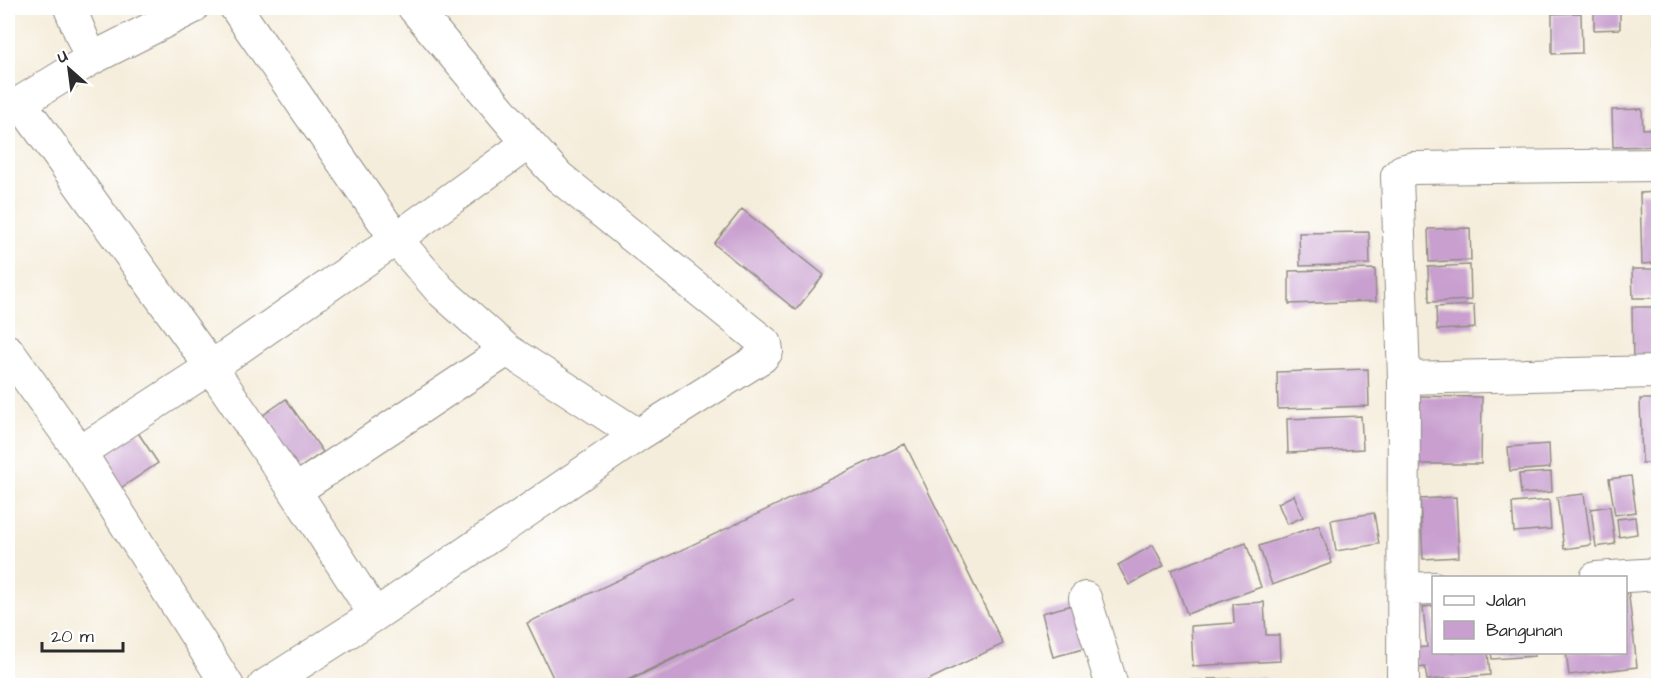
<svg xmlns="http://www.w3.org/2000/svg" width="1666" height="693" font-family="'Architects Daughter',sans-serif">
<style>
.building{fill:#c89fcf}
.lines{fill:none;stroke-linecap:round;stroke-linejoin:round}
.minor-casing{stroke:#908c83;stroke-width:34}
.minor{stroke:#fff;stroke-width:32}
</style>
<rect width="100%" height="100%" fill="#fff"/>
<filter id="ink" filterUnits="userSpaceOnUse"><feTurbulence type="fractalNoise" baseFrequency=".0167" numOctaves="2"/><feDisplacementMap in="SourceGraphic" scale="12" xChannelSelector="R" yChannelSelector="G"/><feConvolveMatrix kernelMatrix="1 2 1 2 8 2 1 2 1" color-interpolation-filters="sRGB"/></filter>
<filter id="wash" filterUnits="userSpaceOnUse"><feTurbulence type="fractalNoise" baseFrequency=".008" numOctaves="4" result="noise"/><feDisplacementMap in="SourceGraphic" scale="24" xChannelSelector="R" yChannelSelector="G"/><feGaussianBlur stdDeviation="1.35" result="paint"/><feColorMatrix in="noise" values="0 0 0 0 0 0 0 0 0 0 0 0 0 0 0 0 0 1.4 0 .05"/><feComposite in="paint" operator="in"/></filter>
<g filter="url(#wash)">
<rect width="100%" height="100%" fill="#f5eddb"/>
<g id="blocks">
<path class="building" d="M1594,8H1620V29L1594,30Z
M1656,8H1658V51L1654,50Z
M1581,13L1582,53L1552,54V14Z
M1642,109L1643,129L1658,128V146L1613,147L1612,110Z
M1658,192V263L1642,264L1640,193Z
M742,209L824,275L796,310L714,244Z
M1470,228L1471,260L1429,262L1428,229Z
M1369,232L1370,264L1300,266L1299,233Z
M1470,265L1471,300L1429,302L1428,267Z
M1375,269L1376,301L1289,304V271Z
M1632,269H1658V298H1633Z
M1474,305L1475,328L1437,330L1436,307Z
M1632,307H1658V363H1633Z
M1368,369L1369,406L1278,409L1277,372Z
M1408,396L1482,397L1481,464H1408Z
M286,399L323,452L288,476L252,423Z
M1640,399H1658V463H1642Z
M1361,416L1363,449L1288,453L1287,419Z
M135,428L158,463L112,494L89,459Z
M905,444L1003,644L916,686H618L795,600L615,686H557L527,623Z
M1549,444L1550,468L1510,471L1508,447Z
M1551,472L1552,492L1521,494L1519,474Z
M1631,476L1636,512L1615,515L1609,479Z
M1584,494L1591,545L1564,549L1557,497Z
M1294,495L1303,517L1287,524L1278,503Z
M1456,497L1459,557L1423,559L1420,499Z
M1549,500L1551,529L1514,532L1512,503Z
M1610,506L1615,544L1596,547L1591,509Z
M1374,513L1379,544L1336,551L1331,520Z
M1635,517L1637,534L1619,537L1617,519Z
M1319,525L1332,563L1272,585L1259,546Z
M1246,543L1261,587L1187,614L1171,570Z
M1153,545L1164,566L1129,585L1118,565Z
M1628,588L1637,667L1569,675L1566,652H1626V589Z
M1264,602L1266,635H1279L1280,661L1193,666L1191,626L1234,623L1233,604Z
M1080,603L1091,647L1053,657L1042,613Z
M1434,606V652H1488L1490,675L1427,680L1425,667L1415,668L1414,648L1427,647L1423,607Z
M1491,652H1534L1535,656L1492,659Z
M1265,678L1266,686H1209L1208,679Z
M1162,680H1203V686H1162Z"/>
</g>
</g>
<g filter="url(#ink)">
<use href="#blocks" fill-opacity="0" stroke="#908c83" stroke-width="1.5"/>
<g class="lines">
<g class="minor-casing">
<path id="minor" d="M70,8L91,59
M236,8L396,239L440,290L507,350L638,435
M20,102L211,367L80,452
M8,110L91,59L192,8
M8,351L80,452L228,686
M1404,378L1658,372
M295,491L507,350
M1596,578L1658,574
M1404,589L1434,588
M1085,598L1112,686
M375,615L295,491L211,367L396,239L528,143
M264,686L375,615L638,435L762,357L767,351L766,344L559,177L528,143L414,8
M1403,686L1404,378L1397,176L1402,171L1413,168L1658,165"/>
</g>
<use href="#minor" class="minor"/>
</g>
</g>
<rect width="1666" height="693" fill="none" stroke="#fff" stroke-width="30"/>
<rect x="1432" y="576" width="195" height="78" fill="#ffffff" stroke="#aaaaaa" stroke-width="1.5"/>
<rect x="1444" y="596" width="30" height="9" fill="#ffffff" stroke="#aaaaaa" stroke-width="1.5"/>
<text x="1486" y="606" font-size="18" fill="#2b2b2b">Jalan</text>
<rect x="1444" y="621" width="30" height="18" fill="#c89fcf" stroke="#aaaaaa" stroke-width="1.5"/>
<text x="1486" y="636" font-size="18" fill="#2b2b2b">Bangunan</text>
<g transform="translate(69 69) rotate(332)" stroke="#ffffff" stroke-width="4.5" paint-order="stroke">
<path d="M0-4.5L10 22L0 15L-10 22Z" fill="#2b2b2b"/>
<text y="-9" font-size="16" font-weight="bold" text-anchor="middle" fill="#2b2b2b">U</text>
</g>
<path d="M42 642v9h81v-9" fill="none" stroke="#2b2b2b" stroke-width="3"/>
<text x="51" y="642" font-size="18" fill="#2b2b2b" stroke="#ffffff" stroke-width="4.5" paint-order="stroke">20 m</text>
</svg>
